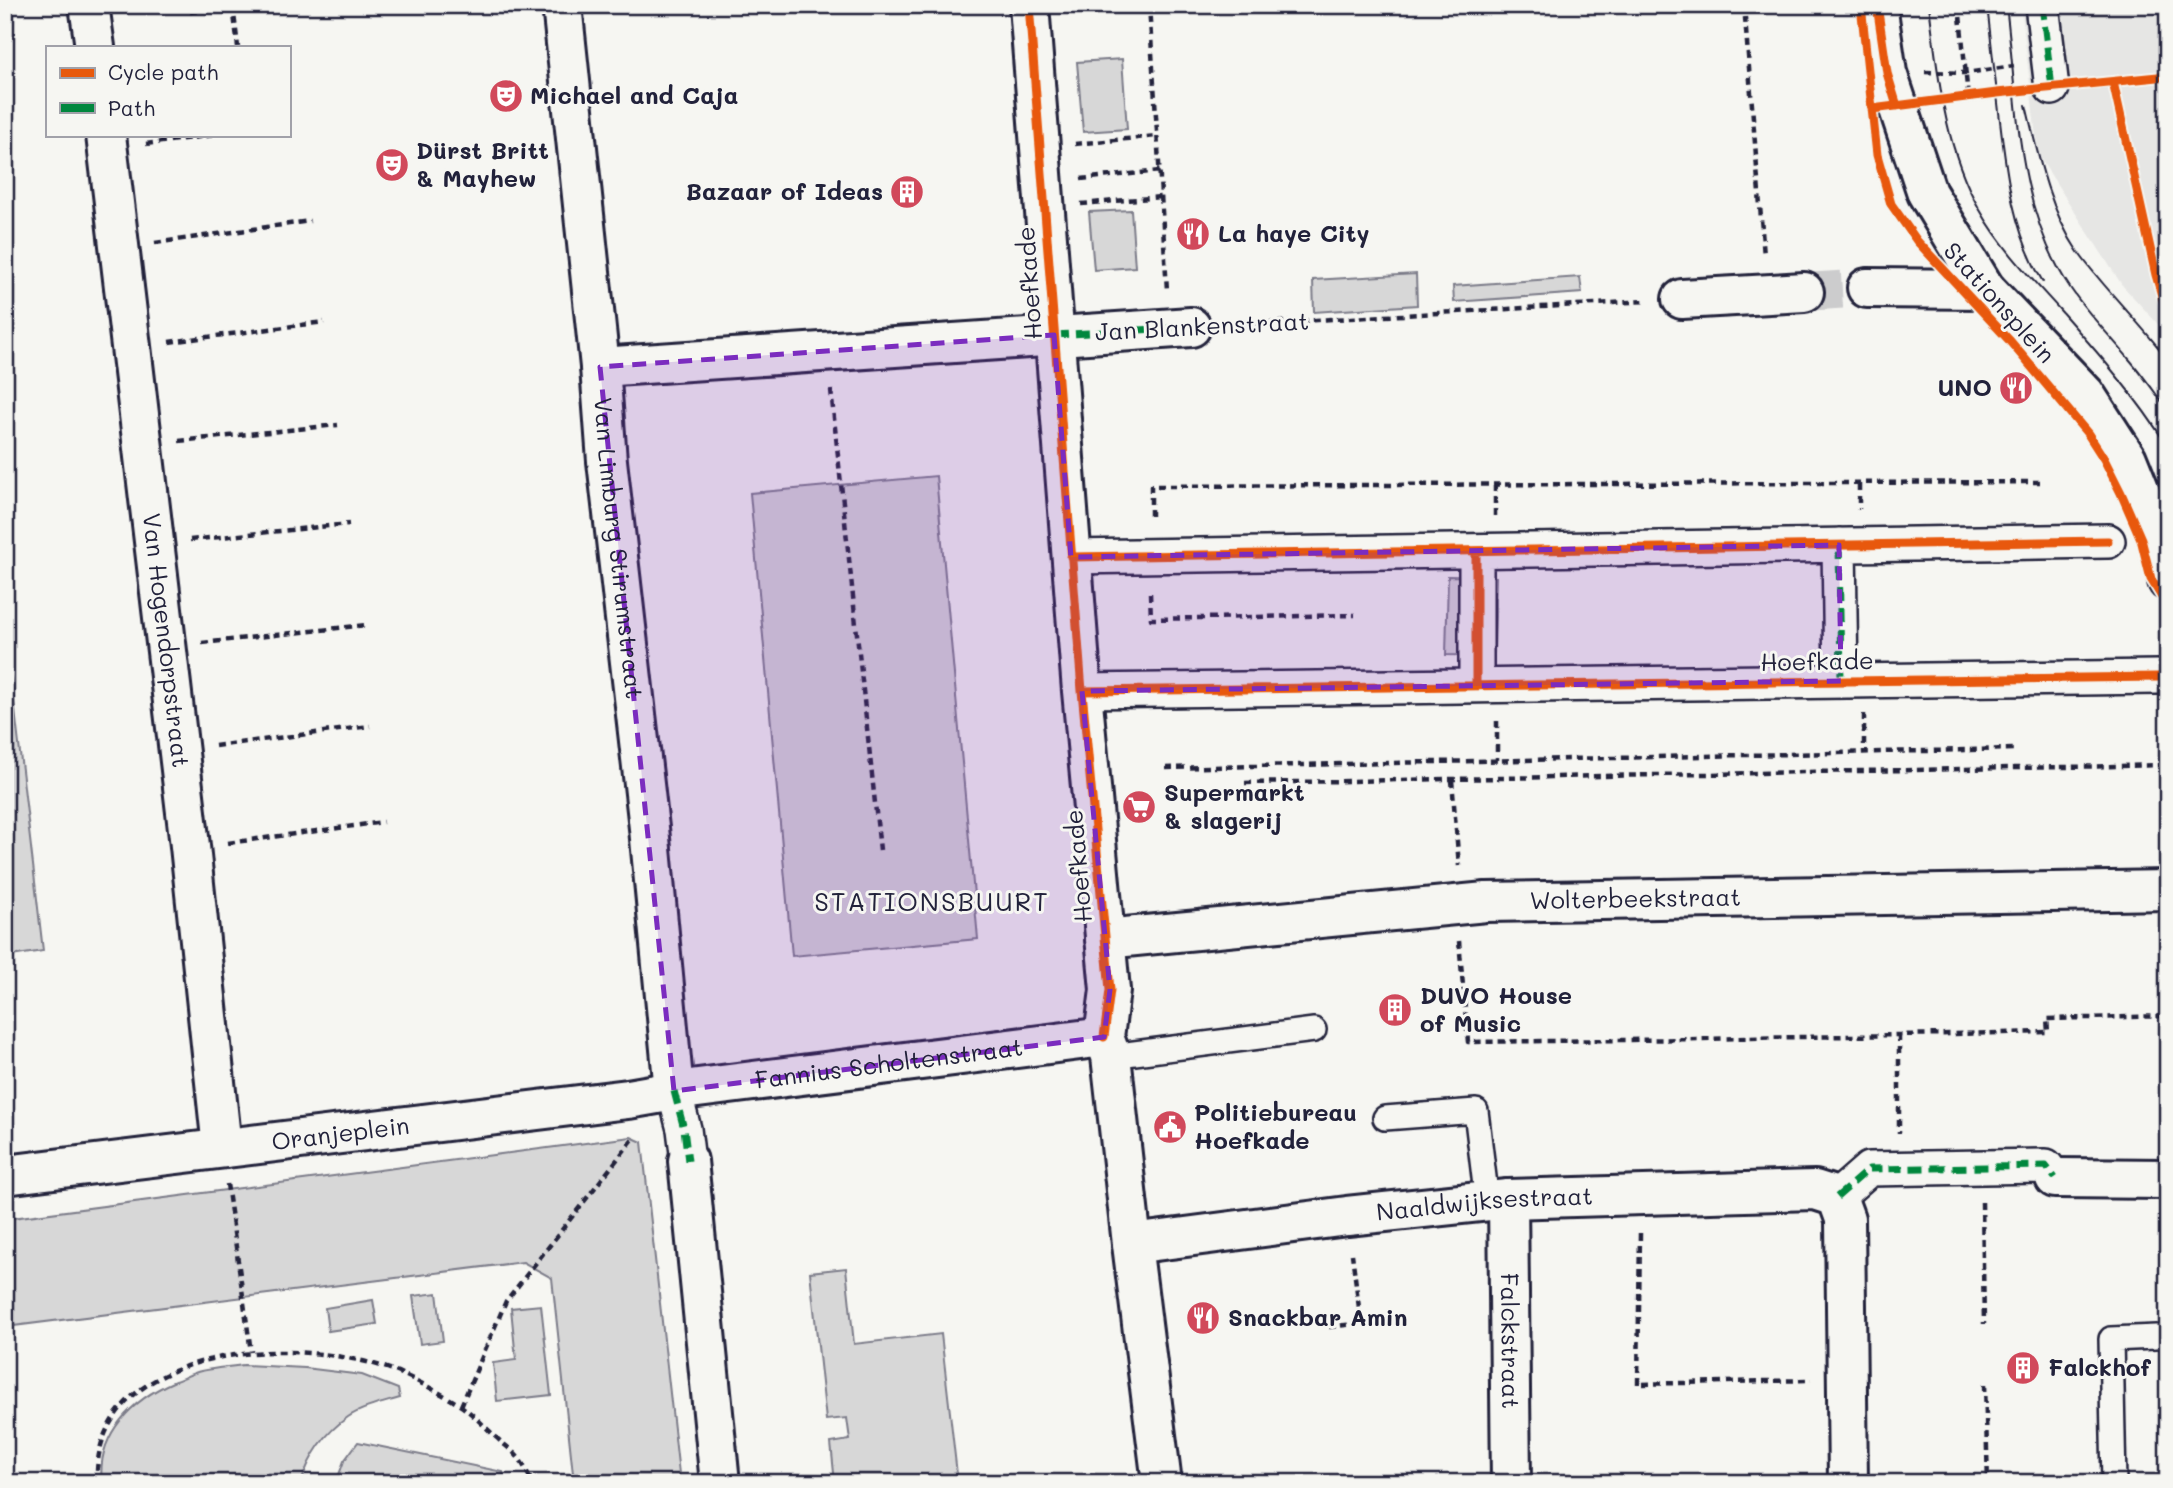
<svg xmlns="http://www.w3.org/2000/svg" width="2173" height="1488" font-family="Mali,sans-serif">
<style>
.built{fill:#e6e6e4}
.green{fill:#d7d7d7;stroke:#7c7c89;stroke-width:2}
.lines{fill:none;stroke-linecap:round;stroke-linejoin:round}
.minor-tunnel{stroke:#cccccd;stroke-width:38;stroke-dasharray:38 19;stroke-linecap:butt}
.service-casing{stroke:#22223b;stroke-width:28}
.pedestrian-casing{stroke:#22223b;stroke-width:38}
.minor-casing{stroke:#22223b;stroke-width:44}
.path{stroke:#22223b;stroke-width:4.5;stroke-dasharray:7 5;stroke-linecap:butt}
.service{stroke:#f6f6f2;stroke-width:23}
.pedestrian{stroke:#f6f6f2;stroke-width:33}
.minor{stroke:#f6f6f2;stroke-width:38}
.tram{stroke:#22223b;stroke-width:2}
.quiet{stroke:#00873e;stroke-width:7;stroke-dasharray:14 7;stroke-linecap:butt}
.cycleway-casing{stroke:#f6f6f2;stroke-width:13}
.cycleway{stroke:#e8590c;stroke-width:9}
.marked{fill:#7b2cbf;fill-opacity:0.2;stroke:#7b2cbf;stroke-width:5;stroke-dasharray:14 9;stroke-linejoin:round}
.labels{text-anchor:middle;stroke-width:6;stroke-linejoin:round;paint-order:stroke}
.poi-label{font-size:24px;font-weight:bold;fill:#22223b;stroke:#f6f6f2;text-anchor:start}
.street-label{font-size:24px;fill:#22223b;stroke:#f6f6f2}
.neighbourhood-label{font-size:26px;letter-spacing:2px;fill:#22223b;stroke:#f6f6f2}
</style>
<rect width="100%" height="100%" fill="#f6f6f2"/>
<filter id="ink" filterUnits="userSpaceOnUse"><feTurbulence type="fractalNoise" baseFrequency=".0143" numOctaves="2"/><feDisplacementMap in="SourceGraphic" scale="14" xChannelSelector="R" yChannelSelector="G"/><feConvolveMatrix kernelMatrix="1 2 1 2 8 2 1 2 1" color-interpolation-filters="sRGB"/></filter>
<g filter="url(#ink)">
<path class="built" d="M2021,5H2168V335L2122,285L2038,155Z"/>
<path class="green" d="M1122,59L1127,129L1083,132L1077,62Z
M1131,210L1135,267L1094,270L1089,212Z
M1416,274L1417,305L1314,312L1313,280Z
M1580,277L1582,293L1454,302L1453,286Z
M936,476L978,939L792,956L750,493Z
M1448,576L1496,577L1494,656L1446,655Z
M5,624L43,951L5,957Z
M631,1137L642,1142L680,1483H574L552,1278L523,1262L5,1327V1219Z
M846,1268L854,1344L941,1334L958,1483H835L831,1443L850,1440L847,1418L826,1420L810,1272Z
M437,1293L443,1341L420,1344L413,1296Z
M373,1300L377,1324L328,1331L325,1308Z
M541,1305L551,1395L497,1401L493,1363L516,1360L511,1308Z
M244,1365L305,1368L362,1375L398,1389L400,1398C383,1403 363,1407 348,1417C325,1433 309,1457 301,1483H102C96,1434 133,1399 175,1381C184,1378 192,1373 201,1371C215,1368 230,1367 244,1365Z
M358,1442L503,1472L504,1483H336L344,1461Z"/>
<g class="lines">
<path class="minor-tunnel" d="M1804,292L1867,288"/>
<g class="service-casing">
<path id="service" d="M1111,1056L1314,1030
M1385,1118L1476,1111L1487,1202
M2114,1483L2111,1339L2156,1337"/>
</g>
<g class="pedestrian-casing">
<path id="pedestrian" d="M2042,5L2052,88
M1839,545L1841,681
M1476,551V686
M1071,557L2108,541
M1082,691L2158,677
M674,1091L684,1129L688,1161
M1837,1197L1869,1169L2046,1166L2055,1178"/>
</g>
<g class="minor-casing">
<g id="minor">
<path d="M89,5L95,47"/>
<path id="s1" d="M562,5L600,367L607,461L649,828L674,1091"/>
<path d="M1029,5L1082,691L1110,990L1104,1037L1111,1056L1132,1244L1162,1483"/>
<path d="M1877,5L1887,73L1927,193L1985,289L2085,394L2127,459L2158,536L2168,581"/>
<path id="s2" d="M106,135L190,846L222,1148"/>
<path d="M1867,288L1985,289"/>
<path d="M1682,299L1804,292"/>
<path d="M600,367L1191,327"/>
<path id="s3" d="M1105,939L1486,902L2168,890"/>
<path d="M688,1161L720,1483"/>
<path id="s4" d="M5,1175L628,1099L674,1091L1104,1037"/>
<path d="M2055,1178L2168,1179"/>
<path id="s5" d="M1508,1199L1511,1483"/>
<path id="s6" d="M1132,1244L1347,1216L1508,1199L1815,1190L1837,1197L1845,1219L1848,1483"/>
</g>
</g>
<path class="path" d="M1149,5L1167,290
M1744,5L1764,256
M1959,5L1968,97
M233,6L238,47
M190,12L233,7
M1925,72L1966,73L2014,66
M146,144L215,135
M1075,144L1157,136
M1081,179L1160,171
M1081,204L1161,197
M155,243L310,221
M1229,325L1647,301
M169,342L324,322
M831,390L880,850
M179,441L338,425
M1859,484V509
M1151,516V486L2044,482
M1495,516V486
M190,540L349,524
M1150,593L1151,619L1355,615
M202,643L366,625
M1864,714V752
M1497,721V760
M215,746L370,726
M1166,768L2014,749
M1452,780L1459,866
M1245,783L2168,765
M228,843L383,822
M1459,941L1468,1042L1701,1039L2048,1032L2047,1019L2168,1016
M1899,1035V1133
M227,1184L251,1352
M1982,1202L1984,1324
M1640,1233L1638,1384L1811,1380
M1329,1327L1361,1323L1352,1254
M1985,1384L1988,1483
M461,1406L506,1301L634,1138
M97,1483C91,1341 301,1334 395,1371C412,1378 447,1396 461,1406C474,1415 485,1427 497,1438C504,1445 514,1451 520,1460C525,1467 528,1475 533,1483"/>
<use href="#service" class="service"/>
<use href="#pedestrian" class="pedestrian"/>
<use href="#minor" class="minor"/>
<path class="tram" d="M1929,5C1938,75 1944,147 1980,210C2001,247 2031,278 2059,309C2099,354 2136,396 2168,447
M1987,5C1991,41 1995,76 1999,112C2006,171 2012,230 2043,282
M2006,5C2018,100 2015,207 2071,289C2088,314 2110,336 2129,359C2143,375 2155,393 2168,410
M2026,105C2038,155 2049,209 2078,252C2105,290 2140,322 2168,360"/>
<path class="quiet" d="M2042,5L2052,88
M1054,335L1191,327
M1839,545L1841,681
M674,1091L684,1129L688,1161
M1837,1197L1869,1169L2046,1166L2055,1178"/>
<g class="cycleway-casing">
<path id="cycleway" d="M1029,5L1082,691L1110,990L1104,1037
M1861,5L1877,155L1891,204L1917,241L2009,340L2088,434L2104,459L2121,493L2141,539L2151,579L2168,607
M1877,5L1887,73L1897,106
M2113,82L2156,275L2168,316
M1872,109L1997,93L2168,76
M1476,551V686
M1071,557L2108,541
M1082,691L2158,677"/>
</g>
<use href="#cycleway" class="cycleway"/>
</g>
</g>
<path class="marked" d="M1054,335L1071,557L1839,545L1841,681L1082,691L1110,990L1104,1037L674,1091L600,367Z"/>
<defs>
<g id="theatre-disc" transform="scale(1.75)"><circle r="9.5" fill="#d1495b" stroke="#f6f6f2"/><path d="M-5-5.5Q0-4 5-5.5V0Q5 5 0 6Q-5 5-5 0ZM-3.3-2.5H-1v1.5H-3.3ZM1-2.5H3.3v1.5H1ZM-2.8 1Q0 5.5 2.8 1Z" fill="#fff"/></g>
<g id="building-disc" transform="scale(1.75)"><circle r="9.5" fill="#d1495b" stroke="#f6f6f2"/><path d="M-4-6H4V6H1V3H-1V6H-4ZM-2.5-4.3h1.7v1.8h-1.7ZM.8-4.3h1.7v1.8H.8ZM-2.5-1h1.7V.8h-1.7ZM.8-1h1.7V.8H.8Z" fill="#fff"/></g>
<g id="restaurant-disc" transform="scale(1.75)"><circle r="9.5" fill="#d1495b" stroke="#f6f6f2"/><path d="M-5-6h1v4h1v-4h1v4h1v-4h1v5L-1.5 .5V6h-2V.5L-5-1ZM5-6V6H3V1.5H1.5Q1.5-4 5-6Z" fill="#fff"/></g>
<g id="supermarket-disc" transform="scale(1.75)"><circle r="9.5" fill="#d1495b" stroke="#f6f6f2"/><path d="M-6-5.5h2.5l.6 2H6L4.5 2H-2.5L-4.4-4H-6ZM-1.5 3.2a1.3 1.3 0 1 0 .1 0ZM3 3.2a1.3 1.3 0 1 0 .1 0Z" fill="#fff"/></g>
<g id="civic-disc" transform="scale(1.75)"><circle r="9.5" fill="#d1495b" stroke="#f6f6f2"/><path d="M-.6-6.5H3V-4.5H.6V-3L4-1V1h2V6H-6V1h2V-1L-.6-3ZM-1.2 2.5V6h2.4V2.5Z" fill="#fff"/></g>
</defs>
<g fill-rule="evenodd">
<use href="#theatre-disc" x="506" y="96"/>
<use href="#theatre-disc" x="392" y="165"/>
<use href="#building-disc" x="907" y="192"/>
<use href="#restaurant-disc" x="1193" y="234"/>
<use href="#restaurant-disc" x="2016" y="388"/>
<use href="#supermarket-disc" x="1139" y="807"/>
<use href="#building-disc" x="1395" y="1010"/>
<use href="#civic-disc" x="1170" y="1127"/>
<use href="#restaurant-disc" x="1203" y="1318"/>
<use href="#building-disc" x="2023" y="1368"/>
</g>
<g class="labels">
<g class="poi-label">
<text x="530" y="104">Michael and Caja</text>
<text x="416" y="159">Dürst Britt<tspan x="416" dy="28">&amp; Mayhew</tspan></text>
<text x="883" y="200" text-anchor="end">Bazaar of Ideas</text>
<text x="1218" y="242">La haye City</text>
<text x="1992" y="396" text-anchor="end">UNO</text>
<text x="1164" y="801">Supermarkt<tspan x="1164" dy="28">&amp; slagerij</tspan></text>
<text x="1420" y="1004">DUVO House<tspan x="1420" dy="28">of Music</tspan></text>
<text x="1194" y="1121">Politiebureau<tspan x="1194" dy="28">Hoefkade</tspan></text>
<text x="1228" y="1326">Snackbar Amin</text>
<text x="2048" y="1376">Falckhof</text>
</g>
<g class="street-label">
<text transform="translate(1030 283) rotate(-94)" y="8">Hoefkade</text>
<text transform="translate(1999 303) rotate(48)" y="8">Stationsplein</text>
<text transform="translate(1202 327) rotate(-3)" y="8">Jan Blankenstraat</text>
<text dy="8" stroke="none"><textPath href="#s1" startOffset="546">Van Limburg Stirumstraat</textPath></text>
<text dy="8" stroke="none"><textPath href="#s2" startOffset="509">Van Hogendorpstraat</textPath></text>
<text transform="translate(1817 662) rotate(-1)" y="8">Hoefkade</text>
<text transform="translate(1079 866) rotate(-95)" y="8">Hoefkade</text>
<text dy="8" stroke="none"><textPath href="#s3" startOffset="532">Wolterbeekstraat</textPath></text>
<text dy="8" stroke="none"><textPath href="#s4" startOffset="891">Fannius Scholtenstraat</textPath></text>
<text dy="8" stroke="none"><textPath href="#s4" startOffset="338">Oranjeplein</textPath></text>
<text dy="8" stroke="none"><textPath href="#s6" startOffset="355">Naaldwijksestraat</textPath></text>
<text dy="8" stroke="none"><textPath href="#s5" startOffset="142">Falckstraat</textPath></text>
</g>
<g class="neighbourhood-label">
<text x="932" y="911">STATIONSBUURT</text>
</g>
</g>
<rect width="2173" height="1488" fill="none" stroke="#f6f6f2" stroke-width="28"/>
<rect x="14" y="14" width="2145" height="1460" fill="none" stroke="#22223b" stroke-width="2.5" filter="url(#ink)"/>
<rect x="46" y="46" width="245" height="91" fill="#f6f6f2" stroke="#a1a1a9" stroke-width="2"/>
<rect x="60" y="68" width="35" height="10" fill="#e8590c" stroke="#a1a1a9" stroke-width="2"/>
<text x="108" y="80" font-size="21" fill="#22223b">Cycle path</text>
<rect x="60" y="103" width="35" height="10" fill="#00873e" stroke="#a1a1a9" stroke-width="2"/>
<text x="108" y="116" font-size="21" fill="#22223b">Path</text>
</svg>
